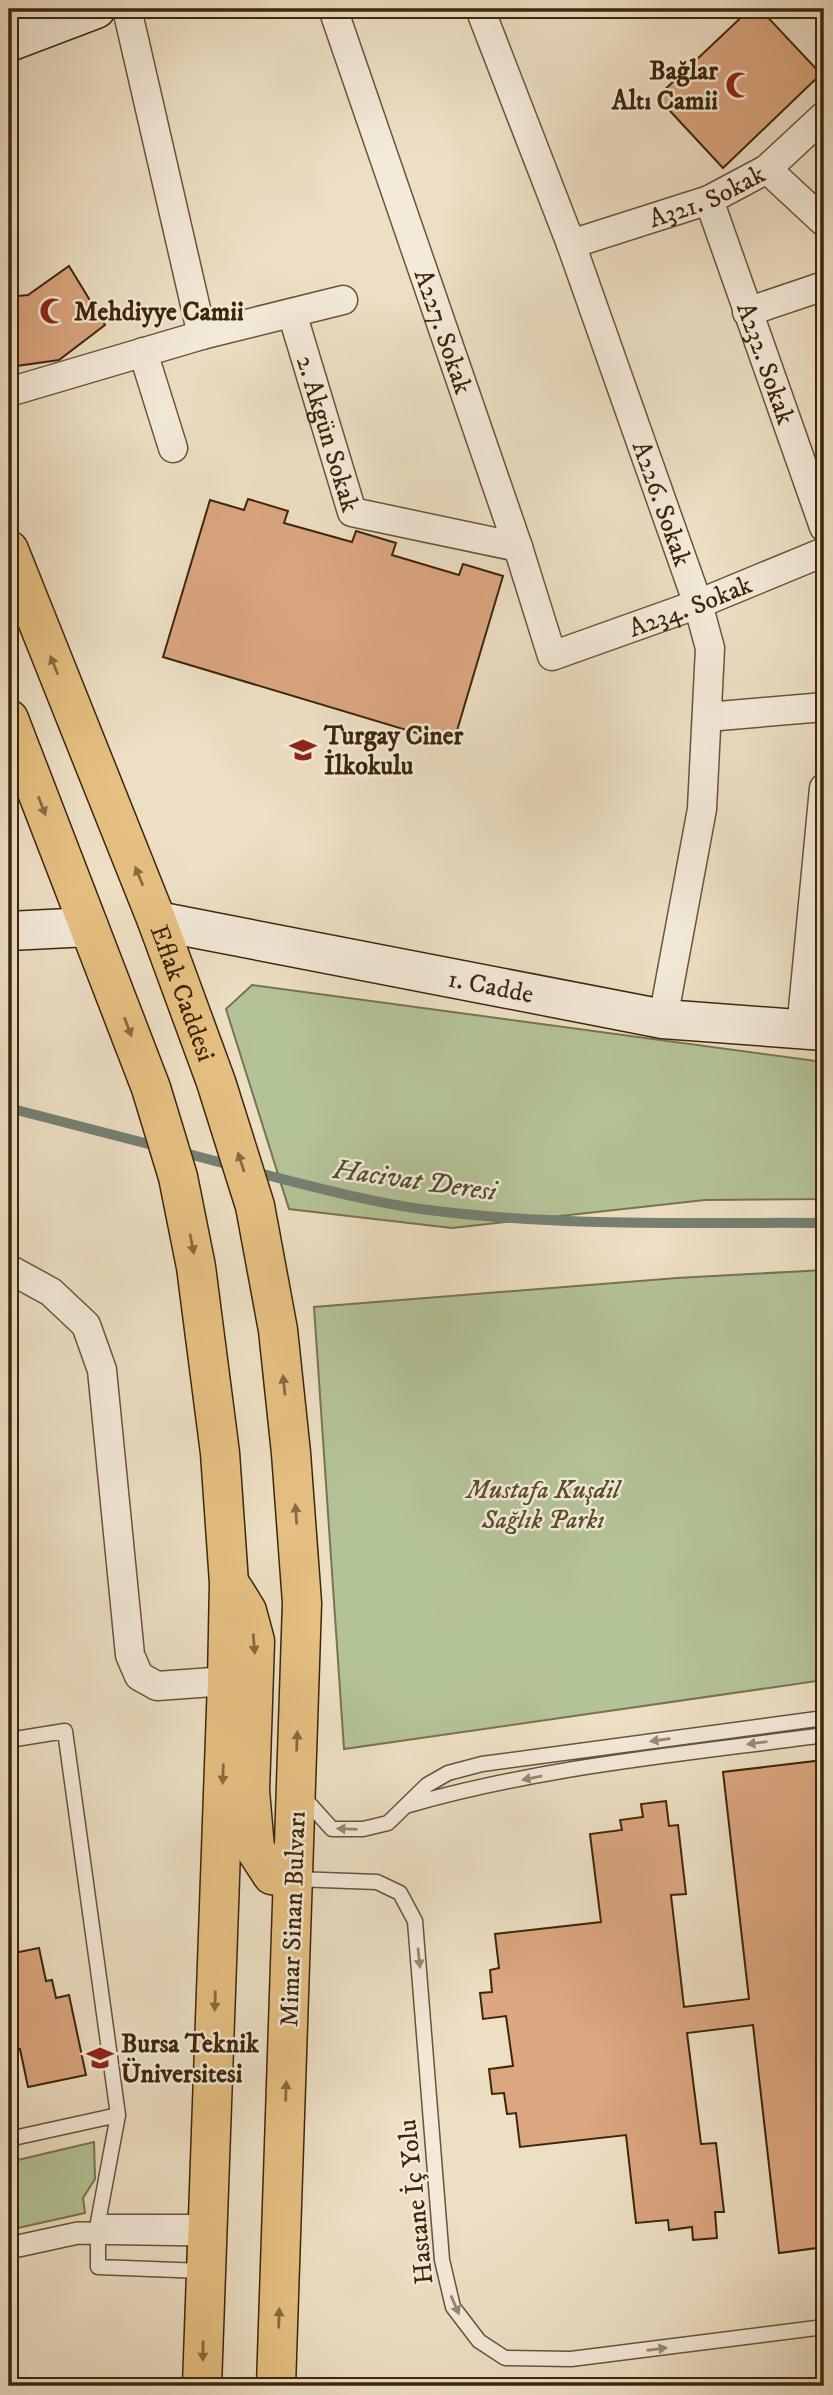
<svg xmlns="http://www.w3.org/2000/svg" width="833" height="2395" font-family="'IM FELL DW Pica',serif">
<style>
.green{fill:#b4c397;stroke:#787450;stroke-width:2}
.lines{fill:none;stroke-linecap:round;stroke-linejoin:round}
.stream{stroke:#758073;stroke-width:10}
.building{fill:#dba680;stroke:#3d2609;stroke-width:2}
.service-casing{stroke:#695438;stroke-width:17}
.pedestrian-casing{stroke:#695438;stroke-width:24}
.minor-casing{stroke:#695438;stroke-width:31}
.secondary-casing{stroke:#3d2609;stroke-width:41}
.primary-casing{stroke:#3d2609;stroke-width:41}
.service{stroke:#f3ead9;stroke-width:14}
.pedestrian{stroke:#f3ead9;stroke-width:21}
.minor{stroke:#f3ead9;stroke-width:28}
.secondary{stroke:#f3ead9;stroke-width:38}
.primary{stroke:#e6c082;stroke-width:38}
.oneway{fill:#896b3f}
.oneway2{fill:#988871}
.labels{text-anchor:middle;stroke-width:5;stroke-linejoin:round;paint-order:stroke}
.poi-label{font-size:26px;font-weight:bold;fill:#3d2609;stroke:#f3ead9;text-anchor:start}
.street-label{font-size:26px;fill:#3d2609;stroke:#f3ead9}
.park-label{font-size:26px;font-style:italic;fill:#5b4d2c;stroke:#f3ead9}
.water-label{font-size:28px;font-style:italic;fill:#544c35;stroke:#f3ead9}
</style>
<rect width="100%" height="100%" fill="#eddfc4"/>
<filter id="stains"><feTurbulence type="fractalNoise" baseFrequency=".00286" numOctaves="4"/><feColorMatrix values="0 0 0 0 .2 0 0 0 0 .09 0 0 0 0 .02 0 0 0 .5 -.17"/></filter>
<radialGradient id="worn" r=".72"><stop offset=".6" stop-color="#630" stop-opacity="0"/><stop offset="1" stop-color="#630" stop-opacity=".3"/></radialGradient>
<path class="green" d="M252,985L824,1062V1199L705,1200L452,1228L289,1209L226,1009Z
M824,1270V1680L344,1749L314,1307L677,1278Z
M94,2142L95,2179L83,2198L85,2213L9,2230V2162Z"/>
<g class="lines">
<path class="stream" d="M9,1108L160,1147
M181,1152L234,1166
M255,1172C315,1187 376,1204 437,1211C565,1227 696,1222 824,1223"/>
</g>
<path class="building" d="M750,9H760L821,74L723,168L657,97Z
M69,266L105,325L59,360L9,367V297L28,295Z
M248,499L288,511L284,523L352,542L356,531L396,543L392,555L459,575L463,564L503,576L453,744L163,657L210,500L244,510Z
M824,1760V2247L779,2253L753,2025L687,2033L701,2144L716,2143L724,2212H715L717,2238L693,2240L692,2227L669,2230L668,2220L636,2223L626,2135L520,2147L516,2113L507,2114L504,2093L492,2094L489,2069L513,2066L506,2016L483,2019L480,1993L492,1992L490,1970L499,1968L495,1934L601,1922L590,1834L622,1830L620,1820L643,1817L641,1804L666,1801L669,1826L678,1825L686,1894L671,1895L684,2007L749,1999L723,1772Z
M39,1948L46,1981L52,1980L56,1998L69,1995L86,2075L28,2087L20,2049L9,2051V1954Z"/>
<g class="lines">
<g class="service-casing">
<path id="service" d="M9,1740L65,1731L118,2115
M305,1799L332,1829H363L388,1823L427,1785L448,1773L482,1764L824,1718
M409,1805C545,1766 685,1754 824,1735
M295,1879L377,1882L400,1893L415,1921L442,2260L453,2307L479,2341L505,2358L571,2359L824,2327
M9,2139L118,2115L98,2222H206
M98,2225V2267L203,2271"/>
</g>
<g class="pedestrian-casing">
<path id="pedestrian" d="M9,2248L78,2233L206,2235"/>
</g>
<g class="minor-casing">
<g id="minor">
<path d="M127,9L202,335"/>
<path id="s1" d="M333,9L518,547L552,656L698,604L824,552"/>
<path id="s2" d="M480,9L571,244L698,604L710,648L702,809L663,1019"/>
<path d="M767,169L824,222"/>
<path id="s3" d="M709,200L824,527"/>
<path id="s4" d="M571,244L709,200L767,169L824,116"/>
<path d="M747,312L824,286"/>
<path id="s5" d="M292,313L352,512L518,547"/>
<path d="M143,352L173,448"/>
<path d="M9,392L202,335L343,300"/>
<path d="M707,717L824,707"/>
<path d="M801,1030L824,788"/>
<path d="M9,1269L51,1292L86,1325L102,1370L130,1655L139,1676L157,1686L227,1681"/>
</g>
</g>
<g class="secondary-casing">
<g id="secondary">
<path d="M9,42L96,9"/>
<path id="s6" d="M157,921L663,1019L824,1031"/>
<path d="M9,931L89,927"/>
</g>
</g>
<g class="primary-casing">
<g id="primary">
<path id="s7" d="M9,550L157,921L216,1082L255,1206L278,1330L291,1453L302,1603L276,2386"/>
<path d="M9,719L151,1088L178,1177L196,1267L220,1453L229,1583L227,1681L202,2386"/>
<path d="M234,1590L247,1611L255,1641L250,1791L255,1849L272,1875L293,1879"/>
</g>
</g>
<use href="#service" class="service"/>
<use href="#pedestrian" class="pedestrian"/>
<use href="#minor" class="minor"/>
<use href="#secondary" class="secondary"/>
<use href="#primary" class="primary"/>
</g>
<defs><path id="oneway-solid" d="M-6-.8H1V-3.2L6.5 0L1 3.2V.8H-6Z" transform="scale(1.75)"/></defs>
<g class="oneway">
<use href="#oneway-solid" transform="translate(54 665) rotate(-112)"/>
<use href="#oneway-solid" transform="translate(42 806) rotate(69)"/>
<use href="#oneway-solid" transform="translate(139 876) rotate(-112)"/>
<use href="#oneway-solid" transform="translate(128 1027) rotate(69)"/>
<use href="#oneway-solid" transform="translate(241 1162) rotate(-108)"/>
<use href="#oneway-solid" transform="translate(192 1244) rotate(79)"/>
<use href="#oneway-solid" transform="translate(284 1385) rotate(-96)"/>
<use href="#oneway-solid" transform="translate(296 1514) rotate(-94)"/>
<use href="#oneway-solid" transform="translate(254 1644) rotate(86)"/>
<use href="#oneway-solid" transform="translate(297 1741) rotate(-88)"/>
<use href="#oneway-solid" transform="translate(223 1774) rotate(92)"/>
<use href="#oneway-solid" transform="translate(215 2001) rotate(92)"/>
<use href="#oneway-solid" transform="translate(286 2091) rotate(-88)"/>
<use href="#oneway-solid" transform="translate(279 2318) rotate(-88)"/>
<use href="#oneway-solid" transform="translate(203 2351) rotate(91)"/>
</g>
<g class="oneway2">
<use href="#oneway-solid" transform="translate(660 1740) rotate(172)"/>
<use href="#oneway-solid" transform="translate(757 1743) rotate(173)"/>
<use href="#oneway-solid" transform="translate(532 1778) rotate(169)"/>
<use href="#oneway-solid" transform="translate(347 1829) rotate(-178)"/>
<use href="#oneway-solid" transform="translate(419 1958) rotate(84)"/>
<use href="#oneway-solid" transform="translate(455 2305) rotate(67)"/>
<use href="#oneway-solid" transform="translate(657 2349) rotate(-7)"/>
</g>
<defs>
<g id="mosque-bare" transform="scale(2.1)"><path d="M3.5-4.9A6 6 0 1 0 3.5 4.9A5 5 0 1 1 3.5-4.9Z" fill="#8f2418" stroke="#f3ead9" stroke-width="2.5" paint-order="stroke"/></g>
<g id="school-bare" transform="scale(2.1)"><path d="M0-5L7-2L0 1L-7-2ZM-4 1L0 2.5L4 1V4Q0 6-4 4Z" fill="#8f2418" stroke="#f3ead9" stroke-width="2.5" paint-order="stroke"/></g>
<g id="university-bare" transform="scale(2.1)"><path d="M0-5L7-2L0 1L-7-2ZM-4 1L0 2.5L4 1V4Q0 6-4 4Z" fill="#8f2418" stroke="#f3ead9" stroke-width="2.5" paint-order="stroke"/></g>
</defs>
<g fill-rule="evenodd">
<use href="#mosque-bare" x="739" y="85"/>
<use href="#mosque-bare" x="53" y="311"/>
<use href="#school-bare" x="303" y="750"/>
<use href="#university-bare" x="100" y="2058"/>
</g>
<g class="labels">
<g class="poi-label">
<text x="718" y="79" text-anchor="end">Bağlar<tspan x="718" dy="30">Altı Camii</tspan></text>
<text x="74" y="320">Mehdiyye Camii</text>
<text x="324" y="744">Turgay Ciner<tspan x="324" dy="30">İlkokulu</tspan></text>
<text x="121" y="2052">Bursa Teknik<tspan x="121" dy="30">Üniversitesi</tspan></text>
</g>
<g class="street-label">
<text dy="9" stroke="none"><textPath href="#s4" startOffset="144">A321. Sokak</textPath></text>
<text dy="9" stroke="none"><textPath href="#s1" startOffset="341">A227. Sokak</textPath></text>
<text dy="9" stroke="none"><textPath href="#s3" startOffset="173">A232. Sokak</textPath></text>
<text dy="9" stroke="none"><textPath href="#s5" startOffset="126">2. Akgün Sokak</textPath></text>
<text dy="9" stroke="none"><textPath href="#s2" startOffset="527">A226. Sokak</textPath></text>
<text dy="9" stroke="none"><textPath href="#s1" startOffset="830">A234. Sokak</textPath></text>
<text dy="9" stroke="none"><textPath href="#s6" startOffset="340">1. Cadde</textPath></text>
<text dy="9" stroke="none"><textPath href="#s7" startOffset="476">Eflak Caddesi</textPath></text>
<text transform="translate(292 1919) rotate(-88)" y="9">Mimar Sinan Bulvarı</text>
<text transform="translate(415 2202) rotate(-96)" y="9">Hastane İç Yolu</text>
</g>
<g class="park-label">
<text x="543" y="1498">Mustafa Kuşdil<tspan x="543" dy="30">Sağlık Parkı</tspan></text>
</g>
<g class="water-label">
<text transform="translate(415 1179) rotate(8)" y="10">Hacivat Deresi</text>
</g>
</g>
<rect width="833" height="2395" fill="none" stroke="#eddfc4" stroke-width="35"/>
<rect x="10" y="10" width="812" height="2374" fill="none" stroke="#3d2609" stroke-width="3.5"/>
<rect x="18" y="18" width="798" height="2360" fill="none" stroke="#3d2609" stroke-width="2"/>
<rect width="100%" height="100%" filter="url(#stains)"/>
<rect width="100%" height="100%" fill="url(#worn)"/>
</svg>
